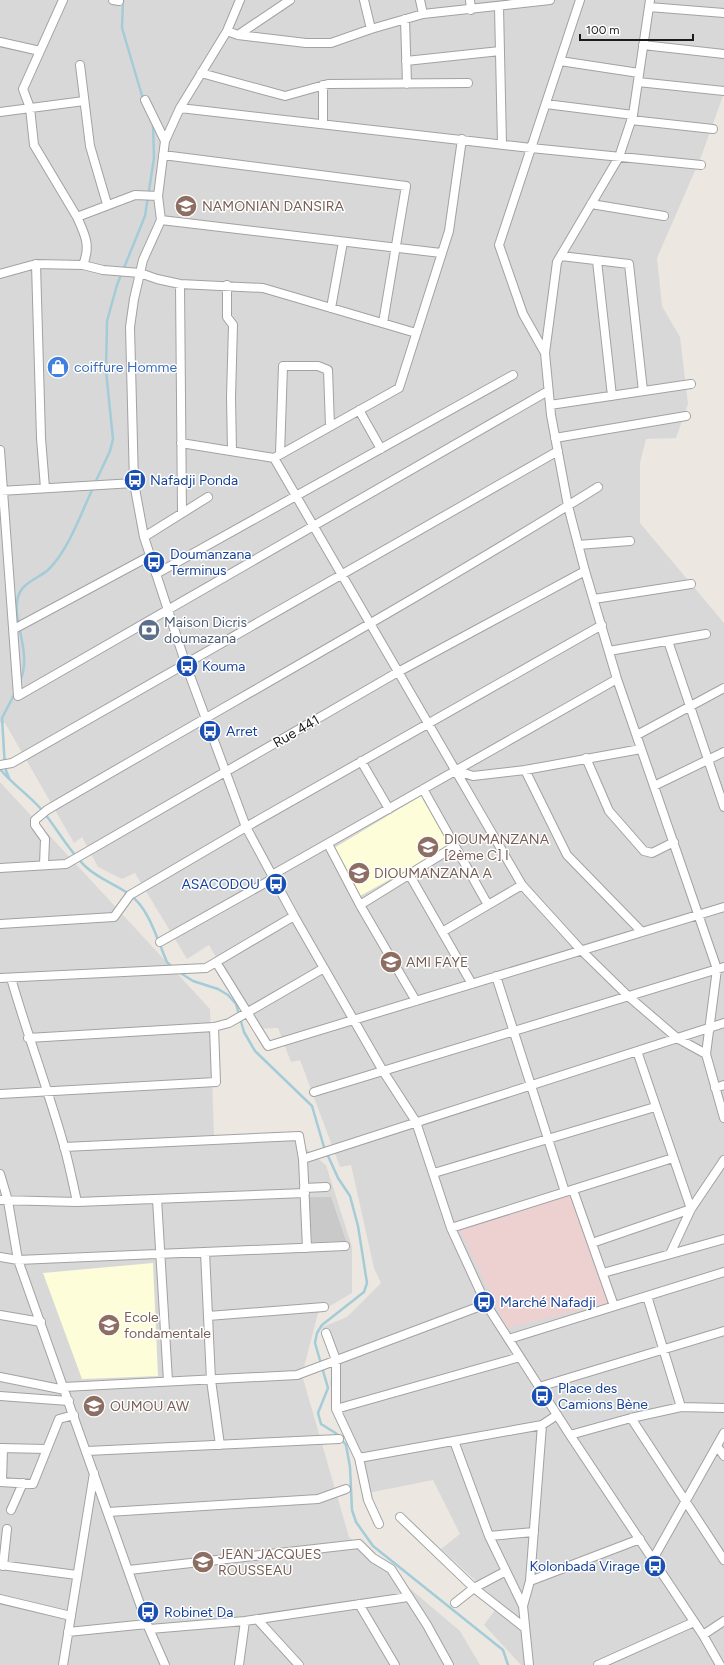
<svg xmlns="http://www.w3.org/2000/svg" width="724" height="1665" font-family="Figtree,sans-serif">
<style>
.residential{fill:#d9d8d8}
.commercial{fill:#edd1d0}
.education{fill:#fdfdd9}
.religious{fill:#c9c9c9}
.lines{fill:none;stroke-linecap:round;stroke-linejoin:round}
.stream{stroke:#a3ccd8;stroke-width:2.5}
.street-casing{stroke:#a2a2a2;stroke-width:10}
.street{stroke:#fff;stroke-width:8}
.labels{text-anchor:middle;stroke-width:3;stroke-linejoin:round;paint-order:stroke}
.education-label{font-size:14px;fill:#785e54;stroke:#fff;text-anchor:start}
.shop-label{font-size:14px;fill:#366cbe;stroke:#fff;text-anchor:start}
.transit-label{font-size:14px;fill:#164399;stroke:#fff;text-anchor:start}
.service-label{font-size:14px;fill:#4e5e75;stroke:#fff;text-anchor:start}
.street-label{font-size:14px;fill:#1b1b1b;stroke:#fff}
</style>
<rect width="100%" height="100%" fill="#ece8e1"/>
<path class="residential" d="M0,0H724V93L701,157L657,258L662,306L680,337L688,404L676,438L646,439L640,463V523L724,623V1665H521L484,1625L500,1603L441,1549L460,1534L433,1480L363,1494L357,1444L330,1384L334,1360L323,1327L347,1317L381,1283L374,1268L351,1165L340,1167L300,1060L291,1062L278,1028L257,1029L209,945L187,959L135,873L122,879L98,867L82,837L74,843L5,723H0Z
M0,782L210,1009L214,1138L294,1139L326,1165L352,1247V1293L318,1313L302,1375L349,1537L460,1631L480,1665H0Z"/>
<path class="commercial" d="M569,1192L608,1303L507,1328L458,1226Z"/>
<path class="education" d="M421,796L450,846L360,896L334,848Z
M153,1263L158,1376L82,1379L43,1273Z"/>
<path class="religious" d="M309,1197H331L346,1241L312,1242Z"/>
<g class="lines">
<path class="stream" d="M123,0L122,28L143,99
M95,483L110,451L113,439L106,371L107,321L117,285L145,216L154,158L153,124
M20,681C33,653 11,620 18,597C22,582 40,578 49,569C69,549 81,513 93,488
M0,769C12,784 29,795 41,809C57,828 68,850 86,867C99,879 115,884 129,894C150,909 157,940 167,962L173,968
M9,778L5,768L2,718L15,693
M179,972L193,981L218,989L228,995L236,1004L244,1032L255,1051L312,1106L324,1147L338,1178L350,1196L358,1226L367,1283L364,1292L322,1325L317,1333L315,1343L328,1388L318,1413L321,1424L337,1434L346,1445L350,1467L352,1510L356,1522L373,1546L503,1650L508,1665"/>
<g class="street-casing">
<path id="street" d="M63,0L23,89L30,108L34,145L77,217L135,195L158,196
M113,0L119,1
M240,0L227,31L180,108L165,141L158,196L161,220L143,260L134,299L130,327L134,483L144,537L186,665L246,827L294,916L383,1071L416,1122L451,1228L486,1304L570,1435L703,1635L720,1665
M364,0L371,29
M420,0L423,14
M470,0L471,10
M650,0L633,115L619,157L557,262L545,353L551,415L568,506L585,571L617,679L717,969L706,1054L724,1118
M499,7L502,144
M649,7L724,13
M405,19L407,84
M227,31L238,35L306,43H331L371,29L423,14L550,0
M238,35L290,0
M0,42L40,51
M643,45L724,54
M406,61L500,51
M560,61L639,73
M80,65L90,146L107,204
M201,73L285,96L328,84L468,83
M638,82L724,91
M323,85V124
M145,100L165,141
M546,104L633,115
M180,108L531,148L701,165
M0,112L84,101
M631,120L713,129
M163,155L406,186L383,323
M591,204L664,216
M77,217C85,235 91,245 83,265
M161,220L441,253
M561,256L629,264L643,391
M597,261L612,396
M36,264L41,438L45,488
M0,274L36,264L83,265L103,270L140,273L157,279L180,284L263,288L416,333
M180,284L182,513
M227,285V317L233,325L231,397L232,451
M331,308L343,242
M545,353L523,314L499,245L580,0
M550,405L691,384
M359,410L381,449
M555,438L686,416
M181,443L274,458L399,388L449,231L462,139
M0,450L18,696L548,391
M280,454L283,366H318L328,370L330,426
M274,458L522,885L581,950L628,996L677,1038L706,1054
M0,491L134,483
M144,537L208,497
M578,545L630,541
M156,574L513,375
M594,599L691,584
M14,629L150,556
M668,641L724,807
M609,651L706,634
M637,735L724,688
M586,758L609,811L644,851L652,853L674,842
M361,761L389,809
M0,765L12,763L558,451
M455,770L473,776L525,770L641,749
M525,770L567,855L642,932
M654,786L724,752
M423,789L488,905
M328,844L360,905L416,1001
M44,865L45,839L35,825V820L47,810C231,702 417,600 598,487
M0,868L66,864L398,672L585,571
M409,874L472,984
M272,875L617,679
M360,905L455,846
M0,924L114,917L130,895L246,827L602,625
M442,932L522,885
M160,942L274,878
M216,962L268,1046L724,907
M496,976L565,1192
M0,978L206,968L294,916
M11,978C27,1034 48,1089 64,1146C69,1164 73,1183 77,1202
M28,1038L214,1027L229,1023L324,968
M715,1088L724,1085
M314,1092L724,967
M0,1094L216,1082L214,1027
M64,1147L299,1136L303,1159L307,1248
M303,1159L724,1023
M434,1173L655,1107
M0,1174L8,1201L18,1260L147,1624L165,1665
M304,1188L326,1187
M573,1190L614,1306
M157,1199L168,1381
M0,1200L77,1202L305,1193
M451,1228L673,1158
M592,1243L691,1209L637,1051
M205,1252L211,1380L220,1445
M670,1254L691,1209L724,1160
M0,1257L18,1260L345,1246
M603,1273L724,1239
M647,1296L681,1407
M0,1315L41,1322
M208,1316L324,1307
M326,1333L336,1360V1409L359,1458L368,1500L379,1524
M509,1339L724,1272
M0,1377L65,1390
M64,1387L297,1375L486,1304
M539,1387L724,1331
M0,1396L69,1401
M336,1409L520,1357
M631,1418L724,1560
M542,1425L530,1581L640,1539
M570,1435L631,1418L681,1407L724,1408
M454,1441L489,1536L523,1606
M717,1446L724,1456
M0,1448L47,1449
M87,1451L339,1439
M359,1458L542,1425L557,1415
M0,1482L33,1484L59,1419L74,1415
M2,1482L3,1448
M11,1510L23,1483
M108,1512L318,1499L346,1489
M400,1517L474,1588L525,1628
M489,1536L534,1532
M653,1559L724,1433
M0,1565L77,1575
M3,1566L7,1529
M129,1570L359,1544L373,1558L391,1569L427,1625L449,1665
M0,1599L71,1616
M455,1603L474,1588L506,1571
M359,1604L395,1665
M257,1619L299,1665
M150,1629L245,1621L408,1597
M68,1632L147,1624
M703,1635L724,1621
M63,1665L94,1473
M239,1665L245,1621
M529,1665L523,1606L530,1581
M598,1665L694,1622"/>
</g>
<use href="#street" class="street"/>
</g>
<defs>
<g id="school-disc" transform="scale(1.15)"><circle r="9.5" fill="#8d6e63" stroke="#fff"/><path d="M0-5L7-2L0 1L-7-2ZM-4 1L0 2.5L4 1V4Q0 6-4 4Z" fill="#fff"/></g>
<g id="shop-disc" transform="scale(1.15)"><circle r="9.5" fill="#3f7fe0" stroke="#fff"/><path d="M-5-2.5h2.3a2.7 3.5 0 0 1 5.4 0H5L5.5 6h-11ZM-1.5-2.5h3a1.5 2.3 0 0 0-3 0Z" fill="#fff"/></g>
<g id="bus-disc" transform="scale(1.15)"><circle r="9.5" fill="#1a4fb4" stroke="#fff"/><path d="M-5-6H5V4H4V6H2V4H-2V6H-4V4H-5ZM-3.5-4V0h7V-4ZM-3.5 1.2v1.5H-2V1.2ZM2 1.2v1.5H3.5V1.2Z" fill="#fff"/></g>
<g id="bank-disc" transform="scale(1.15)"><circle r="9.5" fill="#5c6f8a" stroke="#fff"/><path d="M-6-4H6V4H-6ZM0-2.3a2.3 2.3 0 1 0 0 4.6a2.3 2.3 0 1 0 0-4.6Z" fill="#fff"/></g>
</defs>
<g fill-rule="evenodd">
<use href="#school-disc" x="186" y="206"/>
<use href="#shop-disc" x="58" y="367"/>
<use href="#bus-disc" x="135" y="480"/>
<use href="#bus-disc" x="154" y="562"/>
<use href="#bank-disc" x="149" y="630"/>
<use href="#bus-disc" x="187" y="666"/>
<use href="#bus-disc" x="210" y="731"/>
<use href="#school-disc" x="428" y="847"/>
<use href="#school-disc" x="359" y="873"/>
<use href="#bus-disc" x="276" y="884"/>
<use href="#school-disc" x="391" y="962"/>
<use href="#bus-disc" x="484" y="1302"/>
<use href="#school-disc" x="109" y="1325"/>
<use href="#bus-disc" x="542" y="1396"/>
<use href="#school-disc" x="94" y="1406"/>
<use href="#school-disc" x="203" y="1562"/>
<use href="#bus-disc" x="655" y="1566"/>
<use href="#bus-disc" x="148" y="1612"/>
</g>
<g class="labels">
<g class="education-label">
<text x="202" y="211">NAMONIAN DANSIRA</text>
<text x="444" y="844">DIOUMANZANA<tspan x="444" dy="16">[2ème C] I</tspan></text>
<text x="374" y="878">DIOUMANZANA A</text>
<text x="406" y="967">AMI FAYE</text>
<text x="124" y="1322">Ecole<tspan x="124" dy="16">fondamentale</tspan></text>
<text x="110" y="1411">OUMOU AW</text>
<text x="218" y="1559">JEAN JACQUES<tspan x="218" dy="16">ROUSSEAU</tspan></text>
</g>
<g class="shop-label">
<text x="74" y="372">coiffure Homme</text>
</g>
<g class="transit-label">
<text x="150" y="485">Nafadji Ponda</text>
<text x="170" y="559">Doumanzana<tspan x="170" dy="16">Terminus</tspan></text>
<text x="202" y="671">Kouma</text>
<text x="226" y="736">Arret</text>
<text x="260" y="889" text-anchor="end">ASACODOU</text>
<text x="500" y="1307">Marché Nafadji</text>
<text x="558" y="1393">Place des<tspan x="558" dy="16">Camions Bène</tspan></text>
<text x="640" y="1571" text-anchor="end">Kolonbada Virage</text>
<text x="164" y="1617">Robinet Da</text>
</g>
<g class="service-label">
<text x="164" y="627">Maison Dicris<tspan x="164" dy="16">doumazana</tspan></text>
</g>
<g class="street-label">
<text transform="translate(296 731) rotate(-30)" y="5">Rue 441</text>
</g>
</g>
<path d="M580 34v6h113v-6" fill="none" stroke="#1b1b1b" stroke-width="2"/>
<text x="586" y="34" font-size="12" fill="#1b1b1b" stroke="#ffffff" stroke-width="3" paint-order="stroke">100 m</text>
</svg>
